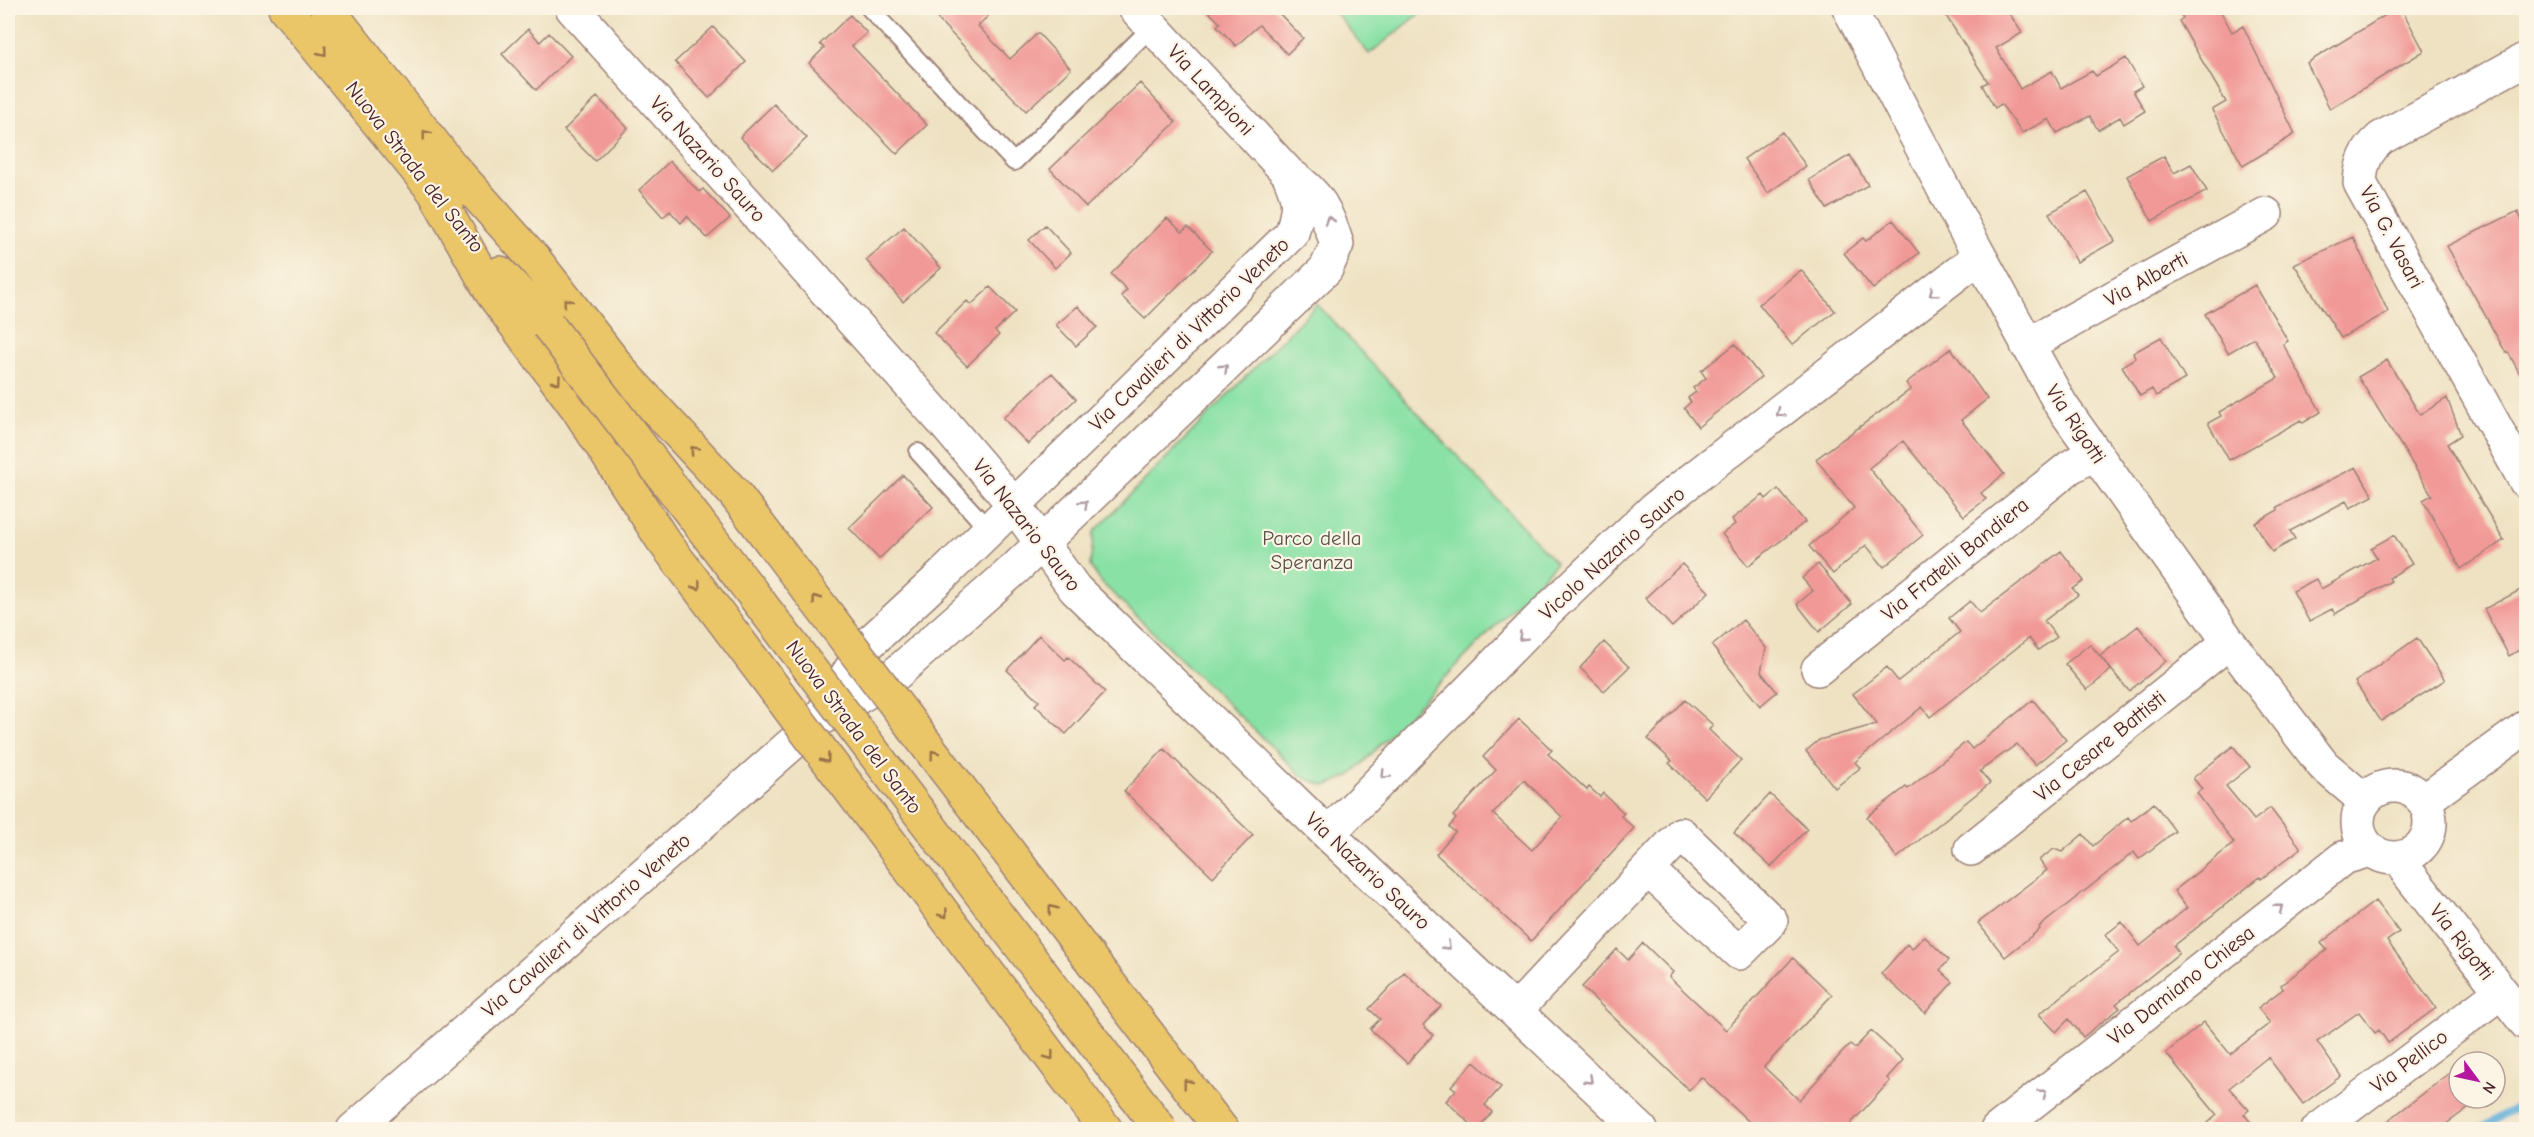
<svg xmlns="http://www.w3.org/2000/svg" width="2534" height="1137" font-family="'Comic Neue',sans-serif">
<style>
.green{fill:#89e1a6;stroke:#6a8068;stroke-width:1.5}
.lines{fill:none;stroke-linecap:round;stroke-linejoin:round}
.stream{stroke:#60add9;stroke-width:8}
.building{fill:#f19997;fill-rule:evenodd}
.lane-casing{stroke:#9c8077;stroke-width:20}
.street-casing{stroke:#9c8077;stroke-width:36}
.highway-casing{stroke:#9c8077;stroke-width:36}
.lane{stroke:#fff;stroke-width:16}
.street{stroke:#fff;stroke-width:33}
.highway{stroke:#eac669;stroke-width:33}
.highway-bridge-casing{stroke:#9c8077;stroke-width:36;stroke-linecap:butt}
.highway-bridge{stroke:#eac669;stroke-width:33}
.oneway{stroke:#9a724a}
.oneway2{stroke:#ae9aa0}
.labels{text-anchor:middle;stroke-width:4.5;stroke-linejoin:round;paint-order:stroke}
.street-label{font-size:21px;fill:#4a1f2b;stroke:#fcf5e5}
.park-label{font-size:21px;fill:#5a504a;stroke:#fcf5e5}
</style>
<rect width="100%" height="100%" fill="#fcf5e5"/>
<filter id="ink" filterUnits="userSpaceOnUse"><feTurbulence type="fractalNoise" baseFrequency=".0167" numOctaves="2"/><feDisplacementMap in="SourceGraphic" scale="12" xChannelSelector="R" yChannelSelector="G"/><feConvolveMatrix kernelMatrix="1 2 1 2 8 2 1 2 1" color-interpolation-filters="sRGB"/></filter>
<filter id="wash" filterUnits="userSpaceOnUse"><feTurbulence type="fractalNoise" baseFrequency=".008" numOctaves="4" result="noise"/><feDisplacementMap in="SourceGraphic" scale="24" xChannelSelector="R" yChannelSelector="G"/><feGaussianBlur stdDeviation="1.35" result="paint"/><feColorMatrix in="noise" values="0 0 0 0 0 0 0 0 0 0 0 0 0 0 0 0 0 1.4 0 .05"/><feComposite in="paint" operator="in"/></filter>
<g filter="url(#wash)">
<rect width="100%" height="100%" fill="#efe2c3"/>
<path class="green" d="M1332,8H1427L1369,54Z
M1317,304L1556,563L1351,775L1326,786L1304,778L1101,582L1090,566L1094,532Z"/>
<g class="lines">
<path class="stream" d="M2478,1130L2526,1102"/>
</g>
<g id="blocks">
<path class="building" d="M927,8H996L978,26L1010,59L1038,33L1071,69L1026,111Z
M1205,8H1278L1275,9L1303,38L1287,54L1259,25L1236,46L1217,26L1220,23Z
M1941,8H2006L2022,33L1996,48L2020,89L2052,71L2061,88L2092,71L2096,76L2126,58L2142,86L2133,91L2145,111L2124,124L2120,117L2098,130L2090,116L2057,133L2049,119L2022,133L2001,104L1995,108L1982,85L1988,82Z
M2177,8H2219L2232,32L2243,26L2295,134L2243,166L2212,110L2226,102L2179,21L2183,18Z
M2397,8H2401L2424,51L2330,109L2307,63Z
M850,15L867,33L852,46L927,125L897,154L809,63L824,48L820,44Z
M713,27L746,62L709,98L675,62Z
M528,29L540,42L549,33L571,56L536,90L502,54Z
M1140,83L1176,122L1086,207L1050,169Z
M597,97L628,128L595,161L564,130Z
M774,104L807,138L773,170L740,137Z
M1782,132L1806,166L1768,193L1744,159Z
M1850,155L1868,185L1827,209L1809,180Z
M2164,156L2174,173L2191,164L2207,191L2152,221L2127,176Z
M670,161L699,192L703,189L730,218L707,238L687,216L681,223L670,211L663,217L639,190Z
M2087,192L2115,241L2077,262L2049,213Z
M2518,211L2526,231V385L2508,352L2506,353L2447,246Z
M1167,218L1182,232L1188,227L1212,251L1145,319L1121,296L1127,290L1111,274Z
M1893,220L1919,253L1873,289L1844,253L1863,238L1866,241Z
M1045,225L1071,253L1055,268L1029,240Z
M904,227L941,268L903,302L866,260Z
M2353,237L2388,312L2341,338L2294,264Z
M1801,270L1835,311L1792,345L1759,304Z
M2255,285L2288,341L2283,344L2321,412L2303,423L2301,420L2229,460L2208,423L2221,416L2219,412L2278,378L2254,338L2228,353L2205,314Z
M990,287L1015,312L995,331L999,335L967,366L934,333L967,301L971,305Z
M1078,306L1097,327L1076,346L1056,325Z
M2161,337L2185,379L2156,396L2152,389L2140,396L2122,366L2135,358L2133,353Z
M1735,344L1761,377L1698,427L1684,408L1691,402L1688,398L1696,392L1693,388L1706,378L1701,371Z
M1951,348L1987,399L1961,420L2004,474L1981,493L1986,499L1964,516L1903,441L1869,468L1923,535L1884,567L1866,545L1833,574L1809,546L1854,508L1816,459L1911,389L1906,383Z
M2387,360L2420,415L2447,398L2461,435L2447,444L2504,540L2461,569L2423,500L2432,495L2358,377Z
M1052,373L1076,399L1028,444L1003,418Z
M2356,467L2373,496L2350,508L2346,501L2290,531L2295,539L2272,552L2255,523L2278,510L2277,507Z
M903,475L933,507L879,559L849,528Z
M1778,489L1805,522L1748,566L1722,534L1735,524L1732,519L1763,495L1766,499Z
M2394,535L2412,564L2389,578L2391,581L2335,614L2332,609L2309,621L2293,591L2316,579L2321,589L2377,558L2371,548Z
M2061,551L2084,581L2073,589L2078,595L2044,621L2057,637L2038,650L2029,638L1930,717L1922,707L1855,762L1860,768L1835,788L1806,751L1819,740L1877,724L1853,694L1887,667L1898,681L1960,632L1949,618L1970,601L1980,613Z
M1682,564L1709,592L1672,627L1645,598Z
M1818,564L1852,604L1819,632L1797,604L1813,591L1802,578Z
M2526,587V646L2509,656L2484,609Z
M1743,620L1766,648L1761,672L1777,692L1760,706L1712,646Z
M2138,626L2166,661L2129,691L2100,656Z
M1039,635L1065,660L1068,657L1105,692L1066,734L1035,705L1039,701L1007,670Z
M2417,638L2445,680L2381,721L2355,682Z
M1604,642L1629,667L1604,691L1580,668Z
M2090,644L2111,670L2087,690L2065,664Z
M1685,700L1713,725L1709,730L1741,760L1705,798L1669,763L1672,761L1648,739Z
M2033,700L2066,740L2035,765L2017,744L1980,771L1990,783L1897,858L1867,817L1906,787L1908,789L1966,742L1972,749Z
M1519,719L1552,750L1548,754L1587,790L1589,787L1600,797L1603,793L1624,813L1621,816L1634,828L1531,941L1436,854L1455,832L1449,827L1456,819L1453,816L1496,770L1483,757ZM1524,780L1562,817L1532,850L1493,814Z
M2233,746L2250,767L2226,786L2254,820L2270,808L2301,848L2261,879L2260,877L2174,946L2179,953L2116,1004L2120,1008L2083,1037L2069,1019L2056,1032L2039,1014L2119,952L2105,935L2122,922L2140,946L2187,908L2174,891L2234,843L2197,793L2202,789L2193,778Z
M1164,749L1253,835L1213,877L1124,791Z
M1770,794L1807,829L1771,867L1734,833Z
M2154,803L2175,831L2139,859L2134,852L2039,927L2040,929L2005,957L1978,923L2047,870L2039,860L2054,849L2062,852L2083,834L2093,846L2128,817L2131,821Z
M2375,901L2399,932L2387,941L2436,1008L2388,1043L2379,1030L2375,1033L2359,1012L2317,1042L2341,1076L2303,1104L2268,1057L2229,1088L2249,1110L2244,1114L2257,1130H2200L2217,1115L2166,1053L2204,1022L2230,1054L2270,1023L2258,1008L2283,989L2281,985L2327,950L2321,943Z
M1924,936L1949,960L1940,970L1953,982L1925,1013L1881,974L1907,944L1912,949Z
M1643,943L1673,972L1669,977L1726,1030L1793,958L1832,995L1764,1067L1799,1100L1850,1044L1855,1048L1871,1031L1903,1060L1887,1078L1890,1081L1845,1130H1758L1701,1077L1689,1090L1582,987L1617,949L1628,960Z
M1404,972L1441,1006L1423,1025L1433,1035L1407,1063L1370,1029L1380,1019L1369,1009Z
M1474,1062L1501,1087L1485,1105L1492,1112L1477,1130L1446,1101L1456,1090L1451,1086Z
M2459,1066V1098H2488L2478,1105L2476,1102L2438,1130H2376Z"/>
</g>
</g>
<g filter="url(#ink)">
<use href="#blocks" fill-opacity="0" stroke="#9c8077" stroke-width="1.5"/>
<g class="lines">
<g class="lane-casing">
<path id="lane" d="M869,8L1014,162L1152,27
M918,452L988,529"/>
</g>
<g class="street-casing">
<path id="street" d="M572,8L945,424L1014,505L1075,589L1328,834L1641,1130
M1849,8L1962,224L2061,405L2229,642L2323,765L2364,800
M2526,59L2381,138C2366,151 2361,163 2360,183L2526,482
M2027,345L2266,214
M1818,669L2070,467L2095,453
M821,716L865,647L945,573L1292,233C1300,204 1300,201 1288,173
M2358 822a36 36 0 1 1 72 0a36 36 0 1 1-72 0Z
M2424,801L2526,727
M1328,834L1549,609L1654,509L1967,266L1980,258
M1971,849L2229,642
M2405,857L2408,873L2526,1023
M1516,1010L1681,834L1771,921L1739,953L1648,870
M353,1130L819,720L891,678L1017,567L1326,269L1337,244C1325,209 1320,195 1288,173L1135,8
M1997,1130L2343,858L2370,850
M2318,1130L2501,992"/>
</g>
<g class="highway-casing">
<path id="highway" d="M285,8L447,207
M327,8L451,166L462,185
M451,166L535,260L625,376L734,493
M434,191L492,293L578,409L662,539
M500,273L548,325
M1088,956L1222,1130
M1015,1009L1106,1130"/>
</g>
<use href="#lane" class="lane"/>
<use href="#street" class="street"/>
<use href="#highway" class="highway"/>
<g class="highway-bridge-casing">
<path id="highway-bridge" d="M548,325L1161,1130
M734,493L1088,956
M662,539L1015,1009"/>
</g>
<use href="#highway-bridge" class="highway-bridge"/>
</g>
<defs><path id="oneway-chevron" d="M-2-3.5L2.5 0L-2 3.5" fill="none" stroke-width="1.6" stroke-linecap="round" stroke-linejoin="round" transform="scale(1.5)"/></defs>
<g class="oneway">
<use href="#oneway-chevron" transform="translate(323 52) rotate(51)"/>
<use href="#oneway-chevron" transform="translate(426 134) rotate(-128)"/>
<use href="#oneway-chevron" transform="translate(567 302) rotate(-128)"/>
<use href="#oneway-chevron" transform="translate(557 381) rotate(54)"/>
<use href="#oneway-chevron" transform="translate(694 450) rotate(-133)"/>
<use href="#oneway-chevron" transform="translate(697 586) rotate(53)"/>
<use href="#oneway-chevron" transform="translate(816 599) rotate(-127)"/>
<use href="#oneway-chevron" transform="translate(934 754) rotate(-127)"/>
<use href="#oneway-chevron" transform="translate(826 759) rotate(53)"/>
<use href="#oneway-chevron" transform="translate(1052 909) rotate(-127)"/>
<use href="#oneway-chevron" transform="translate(944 914) rotate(53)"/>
<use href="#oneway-chevron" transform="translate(1050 1056) rotate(53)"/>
<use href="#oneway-chevron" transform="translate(1187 1083) rotate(-128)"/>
</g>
<g class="oneway2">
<use href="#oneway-chevron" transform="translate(1329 220) rotate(-109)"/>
<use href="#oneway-chevron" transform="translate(1933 293) rotate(142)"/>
<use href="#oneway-chevron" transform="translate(1224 368) rotate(-44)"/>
<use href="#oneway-chevron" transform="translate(1780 413) rotate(142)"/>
<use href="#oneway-chevron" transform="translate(1084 504) rotate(-44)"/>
<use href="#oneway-chevron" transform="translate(1522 637) rotate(135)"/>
<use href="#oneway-chevron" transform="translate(1385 775) rotate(135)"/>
<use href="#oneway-chevron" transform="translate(2279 908) rotate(-38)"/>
<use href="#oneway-chevron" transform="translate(1447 946) rotate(43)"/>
<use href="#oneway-chevron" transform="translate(1589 1080) rotate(43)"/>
<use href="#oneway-chevron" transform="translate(2043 1093) rotate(-38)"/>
</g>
</g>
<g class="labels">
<g class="street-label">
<text transform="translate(1211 90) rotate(47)" y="7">Via Lampioni</text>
<text transform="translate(708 159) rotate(48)" y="7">Via Nazario Sauro</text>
<text transform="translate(415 167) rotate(52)" y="7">Nuova Strada del Santo</text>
<text transform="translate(2392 237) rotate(62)" y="7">Via G. Vasari</text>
<text transform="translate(2146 279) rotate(-29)" y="7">Via Alberti</text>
<text transform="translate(1189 334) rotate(-44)" y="7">Via Cavalieri di Vittorio Veneto</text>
<text transform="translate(2076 424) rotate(56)" y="7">Via Rigotti</text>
<text transform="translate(1027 525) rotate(52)" y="7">Via Nazario Sauro</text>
<text transform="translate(1612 553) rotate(-42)" y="7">Vicolo Nazario Sauro</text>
<text transform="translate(1955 559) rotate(-39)" y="7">Via Fratelli Bandiera</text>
<text transform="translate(854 727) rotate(53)" y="7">Nuova Strada del Santo</text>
<text transform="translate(2100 746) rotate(-39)" y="7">Via Cesare Battisti</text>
<text transform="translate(1368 871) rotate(43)" y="7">Via Nazario Sauro</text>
<text transform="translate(586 925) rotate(-41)" y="7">Via Cavalieri di Vittorio Veneto</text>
<text transform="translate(2462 942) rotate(52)" y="7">Via Rigotti</text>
<text transform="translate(2181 985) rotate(-38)" y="7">Via Damiano Chiesa</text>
<text transform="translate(2409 1061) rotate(-37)" y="7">Via Pellico</text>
</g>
<g class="park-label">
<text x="1312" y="545">Parco della<tspan x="1312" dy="24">Speranza</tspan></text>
</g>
</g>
<rect width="2534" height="1137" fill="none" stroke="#fcf5e5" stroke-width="30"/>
<g transform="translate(2477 1080) rotate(123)"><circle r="28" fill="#fcf5e5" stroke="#b59f9b" stroke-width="1.5"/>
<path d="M0-4.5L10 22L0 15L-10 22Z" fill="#b5179e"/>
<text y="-9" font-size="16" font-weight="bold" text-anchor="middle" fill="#4a1f2b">N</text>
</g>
</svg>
